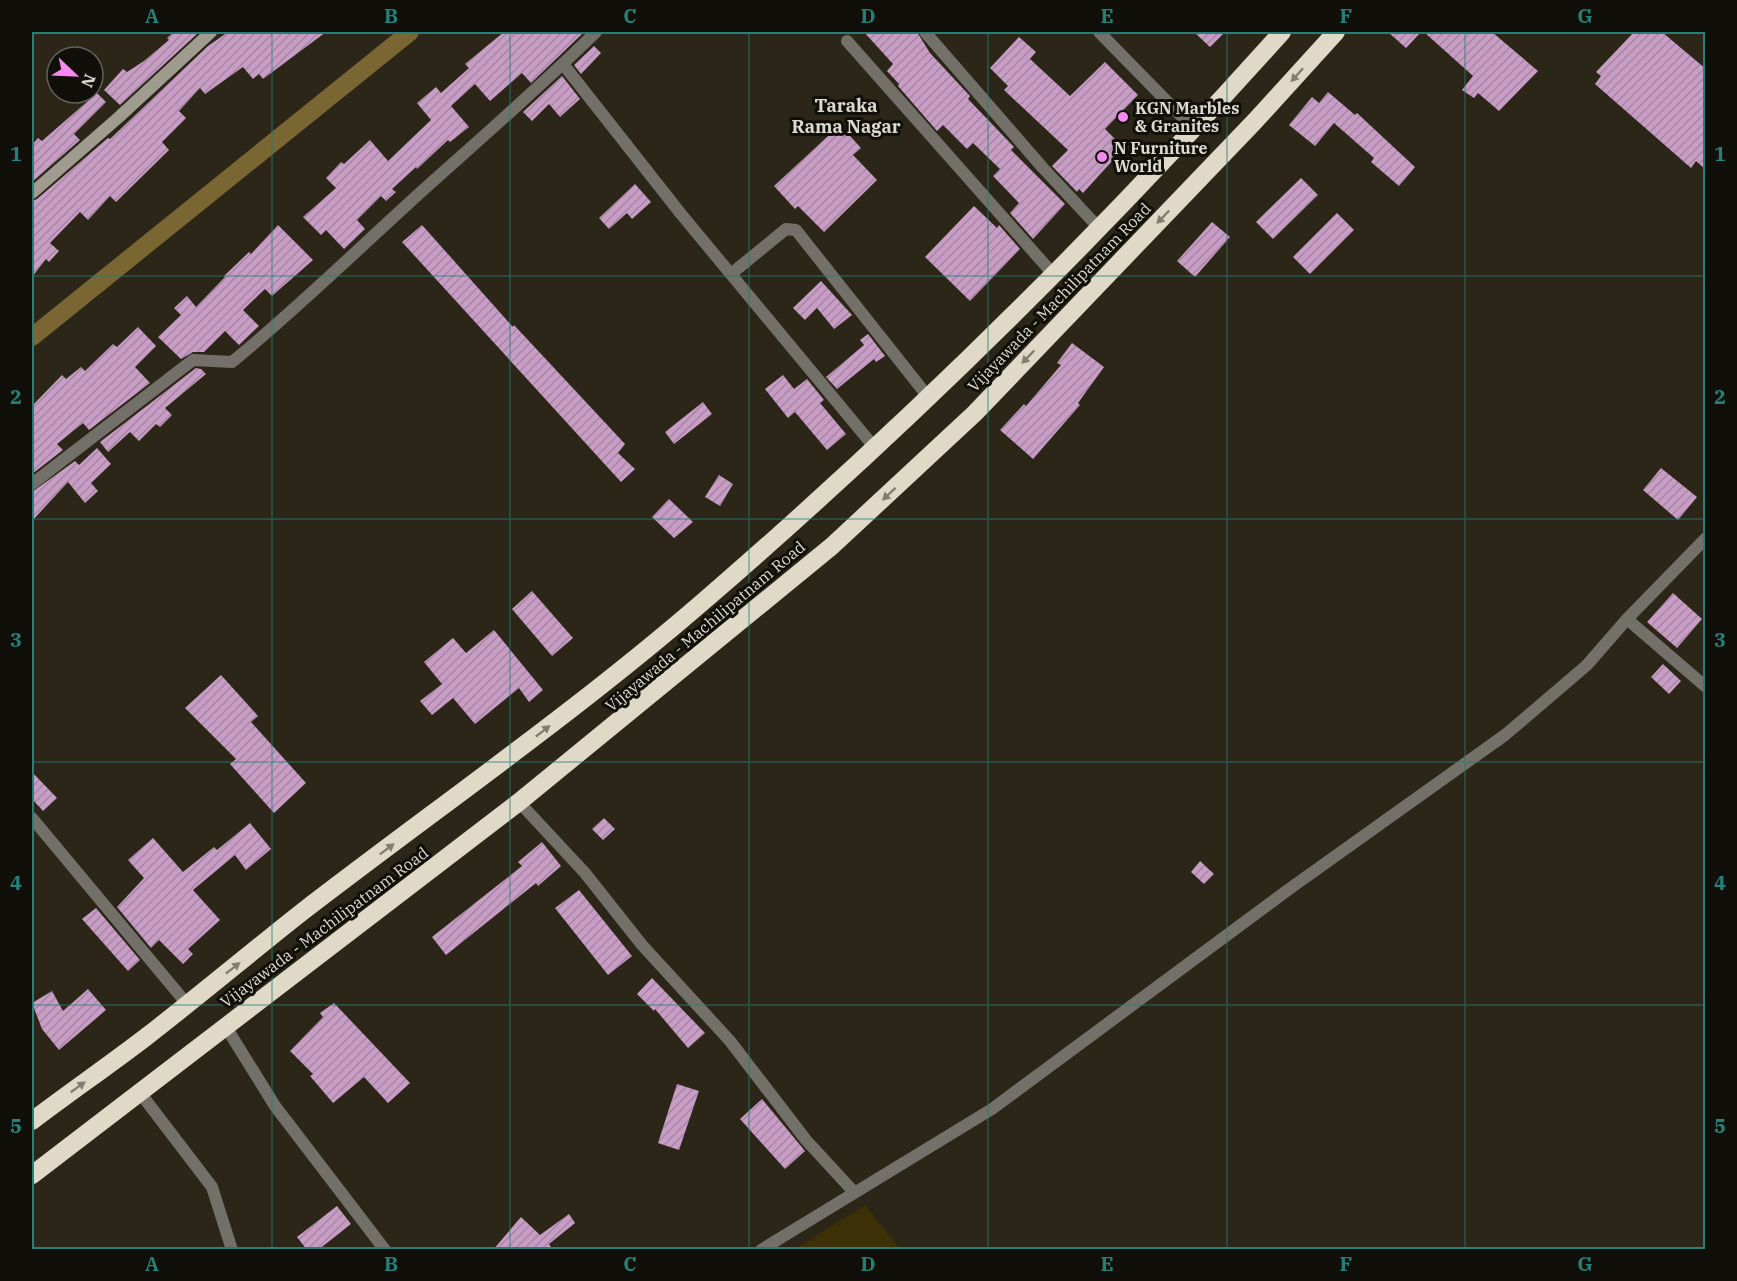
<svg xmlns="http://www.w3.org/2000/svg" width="1737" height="1281" font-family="'IBM Plex Serif',serif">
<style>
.grass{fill:#3d3007}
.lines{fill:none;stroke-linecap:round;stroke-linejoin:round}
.canal{stroke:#796632;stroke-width:18}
.building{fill:url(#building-hatch)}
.street{stroke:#737069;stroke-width:12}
.secondary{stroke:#9f9b8f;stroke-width:12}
.highway{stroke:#e0d9c8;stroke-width:18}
.oneway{fill:#837e72}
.grid{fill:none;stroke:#248078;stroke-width:1.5;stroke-opacity:0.55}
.poi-dot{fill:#f489ef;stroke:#110f09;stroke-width:2}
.labels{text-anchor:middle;stroke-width:6;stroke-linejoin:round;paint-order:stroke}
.poi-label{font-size:16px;font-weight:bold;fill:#dcd9d0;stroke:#110f09;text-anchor:start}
.street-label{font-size:16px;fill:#dcd9d0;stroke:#110f09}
.neighbourhood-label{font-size:18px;font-weight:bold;fill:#dcd9d0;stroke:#110f09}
.neatline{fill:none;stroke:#248078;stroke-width:2}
.grid-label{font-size:20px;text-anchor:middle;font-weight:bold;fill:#248078}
</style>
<defs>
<pattern id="building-hatch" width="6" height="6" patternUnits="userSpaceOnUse" patternTransform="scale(1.5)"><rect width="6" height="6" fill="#c89dc5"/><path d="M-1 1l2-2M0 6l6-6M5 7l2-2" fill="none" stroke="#a686a3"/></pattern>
</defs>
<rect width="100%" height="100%" fill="#2b2618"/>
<path class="grass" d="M865,1205L900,1249H795Z"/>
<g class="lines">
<path class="canal" d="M32,337L410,32"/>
</g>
<path class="building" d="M174,32L198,33L120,105L104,90L123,69L127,72L144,61L169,40L167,38Z
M228,32H326L263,79L259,74L253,79L243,67L205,94L200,88L179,111L186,118L162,142L169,150L116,202L110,196L88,220L80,212L50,243L59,251L49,262L46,259L32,277V201L37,199L108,138L110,139L208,46Z
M504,32H578L582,34L531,83L522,73L490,101L475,84L451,106L469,127L450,142L448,140L417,169L416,167L392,189L396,192L386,201L381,196L357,220L365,229L344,249L326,230L321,235L303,217L336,188L326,178L341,162L344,164L370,140L388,161L431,120L417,103L436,87L441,93L469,68L465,64Z
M864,32H917L930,53L970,96L968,99L1014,147L1011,150L1065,204L1033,239L1010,213L1019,203L993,176L1000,169L973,143L967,149L943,125L937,131L898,86L899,84L887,71L893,64Z
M1194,32H1225L1210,47Z
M1388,32H1421L1406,48Z
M1424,32H1492L1538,71L1499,111L1478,93L1474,98L1462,90L1473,76Z
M1634,32H1662L1706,69V170L1696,161L1691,168L1595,84L1601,76L1596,72Z
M1019,37L1036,52L1030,59L1070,96L1105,62L1138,95L1105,129L1124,148L1083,193L1079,189L1077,192L1052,166L1068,150L1004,90L1008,86L990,68Z
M594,46L601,53L581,74L574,65Z
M562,76L580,99L560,117L549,104L532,121L523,112Z
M1328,92L1355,115L1357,113L1415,167L1399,186L1371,162L1374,158L1334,123L1315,146L1289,125L1312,97L1319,103Z
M97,93L106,102L74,134L80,140L32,182V145L38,138L42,141Z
M840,125L861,148L853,155L877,180L824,232L798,206L795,209L774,186Z
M1301,178L1318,195L1273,239L1256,222Z
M635,184L651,202L632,219L627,213L609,229L599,218Z
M974,206L997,228L999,225L1020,249L970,301L925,257Z
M1337,213L1354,230L1310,274L1293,257Z
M1212,222L1230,237L1195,277L1177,261Z
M278,225L313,260L272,296L265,289L243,310L259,326L239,345L225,331L204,352H193L181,359L158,337L181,315L174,308L187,296L196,307L225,277L224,276L249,252L251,254Z
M422,225L513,327L514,325L625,444L618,453L635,469L621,482L402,242Z
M821,281L852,315L834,329L817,308L805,320L793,308Z
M138,327L156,346L135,367L150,383L89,430L83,423L57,444L63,450L32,474V406L62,375L66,379L81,367L85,371L113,344L117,347Z
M868,334L885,356L876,362L874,359L837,389L826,377L864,345L860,340Z
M1072,343L1104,367L1078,403L1080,405L1033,459L1000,430L1024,404L1026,406L1061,365L1057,363Z
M196,368L201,369L206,374L165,408L172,415L160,427L156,424L139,441L130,432L108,452L100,442Z
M783,375L794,389L807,379L824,400L820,403L846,434L827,450L795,412L788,418L765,389Z
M703,402L712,414L674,444L665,432Z
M97,448L111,464L91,483L98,491L85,503L68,482L32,521V492L75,461L79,465Z
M1661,468L1697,497L1678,520L1643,490Z
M719,475L733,484L720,506L705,497Z
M669,499L693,522L674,538L652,517Z
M532,591L573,638L552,656L512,609Z
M1673,593L1702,619L1677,648L1647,622Z
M494,630L543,690L529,702L519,688L475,724L453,698L432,715L420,701L442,684L424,662L453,638L466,653Z
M1663,664L1681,681L1669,694L1651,677Z
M221,675L258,716L251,722L306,783L274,813L230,764L236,759L185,708Z
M32,772L57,798L43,811L32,799Z
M604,818L615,829L603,840L592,829Z
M250,823L271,849L246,870L235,855L193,890L220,920L188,949L193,954L183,964L159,940L151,948L117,907L144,878L128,860L153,838L183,872L214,847L217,850Z
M542,842L561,866L538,886L536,883L446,955L432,937L522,866L518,862Z
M1200,861L1214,874L1204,884L1191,872Z
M579,890L632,956L608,975L555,908Z
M96,908L140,960L128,971L82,919Z
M652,978L705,1033L688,1048L655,1009L654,1011L637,994Z
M88,989L106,1010L59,1050L42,1029L32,1003L52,991L63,1011Z
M334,1003L410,1083L388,1103L364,1077L333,1103L310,1076L313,1074L290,1051L323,1017L320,1013Z
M677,1084L699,1091L679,1150L658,1143Z
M762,1099L805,1151L785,1169L740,1119Z
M337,1206L351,1224L318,1250H307L297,1237Z
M569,1214L575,1223L549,1244L553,1250H493L521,1217L540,1235Z"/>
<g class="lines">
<path class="street" d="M925,32L1043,168L1099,228
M1099,32L1194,129
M847,41L1054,275
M563,64L681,214L875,448
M731,274L786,229L796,230L929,398
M32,484L193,360L232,362C298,308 358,249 421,192C480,139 540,87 596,32
M1627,619L1706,687
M519,802L585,873L642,945L730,1041L806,1140L853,1191
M32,818L187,1004
M226,1027L275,1106L385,1250
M141,1094L212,1187L232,1250
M761,1250L992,1109L1292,887L1505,735L1587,665L1627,619L1706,538"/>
<path class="secondary" d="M32,193L119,117L211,32"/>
<path class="highway" d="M32,1121C69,1093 108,1066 146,1037C199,996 250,953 302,912C437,808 577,711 705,600C910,423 1102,233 1282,32
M32,1175L519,802L832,546L975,413L1255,121L1336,32"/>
</g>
<defs><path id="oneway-solid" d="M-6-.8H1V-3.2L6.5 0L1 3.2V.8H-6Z" transform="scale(1.5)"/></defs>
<g class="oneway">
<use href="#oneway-solid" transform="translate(1297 75) rotate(132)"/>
<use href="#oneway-solid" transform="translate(1163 217) rotate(134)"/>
<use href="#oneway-solid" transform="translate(1028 357) rotate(134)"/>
<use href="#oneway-solid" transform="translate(889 494) rotate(137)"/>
<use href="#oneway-solid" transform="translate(543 731) rotate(-38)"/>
<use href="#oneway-solid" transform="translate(387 849) rotate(-37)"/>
<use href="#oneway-solid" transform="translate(233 968) rotate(-38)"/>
<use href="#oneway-solid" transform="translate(78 1087) rotate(-36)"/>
</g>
<path class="grid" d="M272,32V1250M510,32V1250M749,32V1250M988,32V1250M1227,32V1250M1465,32V1250M32,276H1706M32,519H1706M32,762H1706M32,1005H1706"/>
<g class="poi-dot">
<circle cx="1123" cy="117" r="6"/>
<circle cx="1102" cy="157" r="6"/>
</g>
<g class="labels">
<g class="poi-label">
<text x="1135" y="114">KGN Marbles<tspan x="1135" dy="18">&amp; Granites</tspan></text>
<text x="1114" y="154">N Furniture<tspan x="1114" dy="18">World</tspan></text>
</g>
<g class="street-label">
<text transform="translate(1059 297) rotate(-46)" y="6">Vijayawada - Machilipatnam Road</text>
<text transform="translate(705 626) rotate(-40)" y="6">Vijayawada - Machilipatnam Road</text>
<text transform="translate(324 927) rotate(-37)" y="6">Vijayawada - Machilipatnam Road</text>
</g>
<g class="neighbourhood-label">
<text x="846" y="112">Taraka<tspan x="846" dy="21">Rama Nagar</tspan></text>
</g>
</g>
<rect width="1737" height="1281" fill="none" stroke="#110f09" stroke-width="66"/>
<g transform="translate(75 75) rotate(113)"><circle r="28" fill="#110f09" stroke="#626059" stroke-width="1.5"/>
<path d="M0-4.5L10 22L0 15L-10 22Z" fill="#f489ef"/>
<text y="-9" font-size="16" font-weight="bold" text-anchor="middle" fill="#dcd9d0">N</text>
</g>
<rect x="33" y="33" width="1671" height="1215" class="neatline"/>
<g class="grid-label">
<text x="152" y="23">A</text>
<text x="391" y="23">B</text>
<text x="630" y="23">C</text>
<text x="868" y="23">D</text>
<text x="1107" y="23">E</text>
<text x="1346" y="23">F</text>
<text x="1585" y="23">G</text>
<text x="16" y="161">1</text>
<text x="1720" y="161">1</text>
<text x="16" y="404">2</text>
<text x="1720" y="404">2</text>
<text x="16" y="647">3</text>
<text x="1720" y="647">3</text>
<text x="16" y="890">4</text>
<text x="1720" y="890">4</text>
<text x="16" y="1133">5</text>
<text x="1720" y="1133">5</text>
<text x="152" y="1271">A</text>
<text x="391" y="1271">B</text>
<text x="630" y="1271">C</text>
<text x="868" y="1271">D</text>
<text x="1107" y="1271">E</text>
<text x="1346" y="1271">F</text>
<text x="1585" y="1271">G</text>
</g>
</svg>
